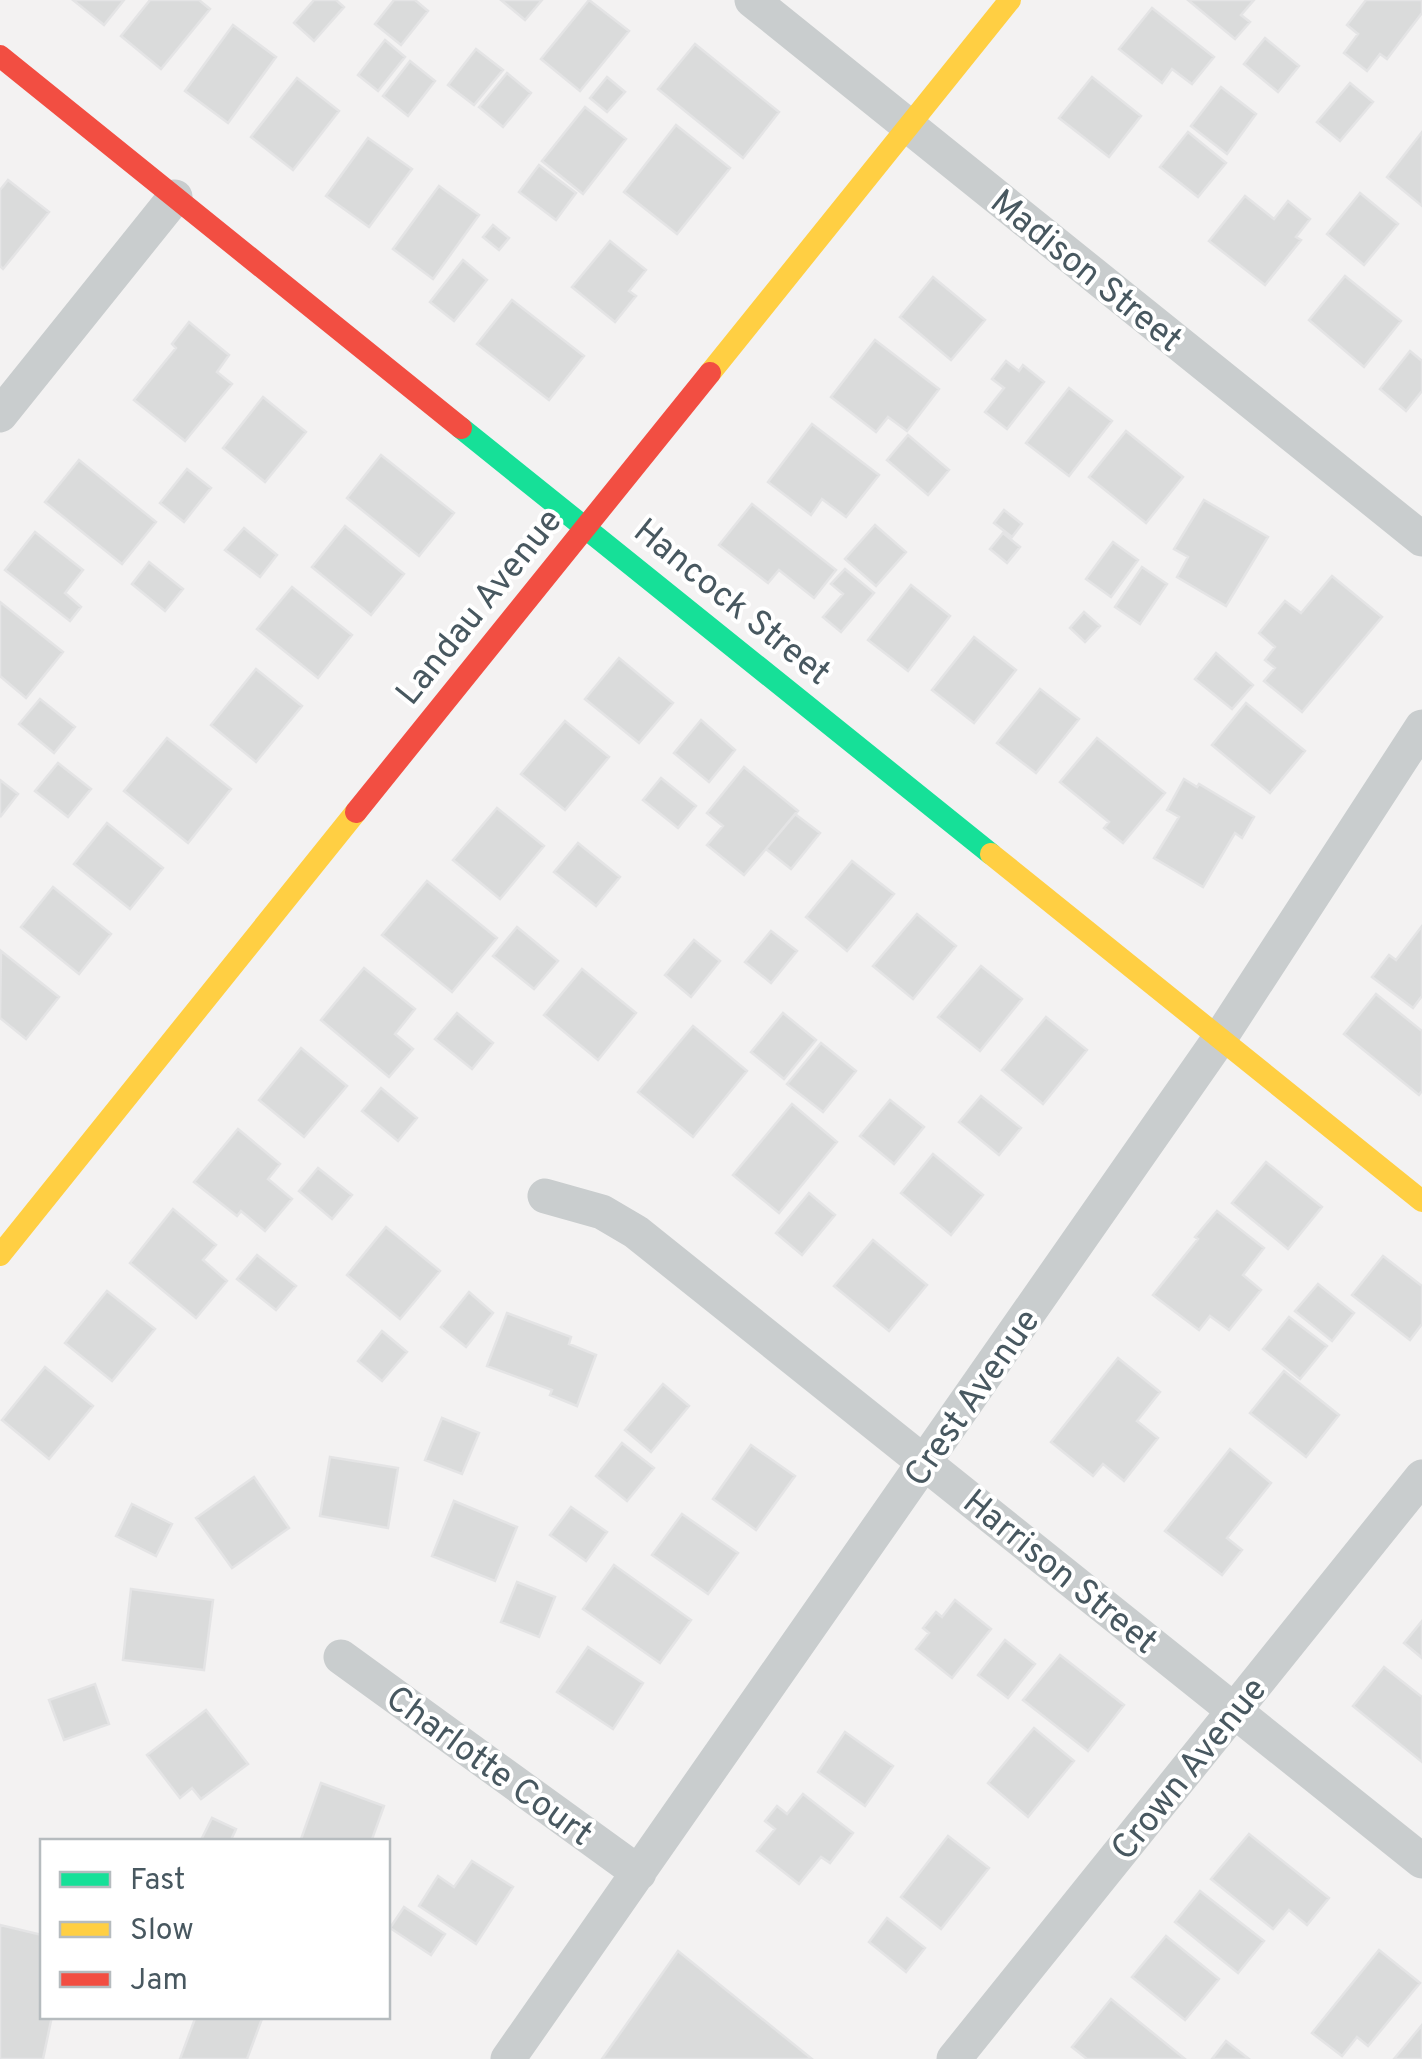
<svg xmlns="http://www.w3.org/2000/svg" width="1422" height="2059" font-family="Overpass,sans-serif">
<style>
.building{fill:#dadbdb;stroke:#e4e4e5;stroke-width:2.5}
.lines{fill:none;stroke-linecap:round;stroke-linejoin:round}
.street{stroke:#c9cdce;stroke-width:35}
.fast{stroke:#16e098;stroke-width:22}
.slow{stroke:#ffcf43;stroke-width:22}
.jam{stroke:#f24e42;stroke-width:22}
.labels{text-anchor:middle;stroke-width:8;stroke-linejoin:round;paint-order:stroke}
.street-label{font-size:35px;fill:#485860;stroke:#fff}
</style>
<rect width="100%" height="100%" fill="#f3f2f2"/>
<path class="building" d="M73,0H124L104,25Z
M150,0H199L210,9L161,69L121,36Z
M314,0H336L344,7L314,41L294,23Z
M394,0H415L428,11L401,45L375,24Z
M501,0H542L525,20Z
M589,0L629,31L580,91L541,59Z
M1188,0H1254L1241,15L1250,22L1235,39Z
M1366,0H1422V13L1387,59L1380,54L1367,71L1344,53L1358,34L1347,25Z
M1152,8L1214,57L1192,84L1172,69L1162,83L1119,49Z
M233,25L276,57L228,123L185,91Z
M1265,38L1299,66L1278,92L1244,64Z
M385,40L405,57L378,91L358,75Z
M695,44L779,112L743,158L658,89Z
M476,49L503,70L474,105L448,85Z
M410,61L435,81L408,116L383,96Z
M507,73L531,93L503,127L479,107Z
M607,77L625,92L607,112L590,98Z
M1092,77L1141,116L1109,157L1059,118Z
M297,78L339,111L293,170L251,137Z
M1350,83L1373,102L1340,141L1317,122Z
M1221,87L1256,114L1227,154L1191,126Z
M585,107L626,139L583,194L542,161Z
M676,125L730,168L677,234L624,192Z
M1188,132L1226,163L1198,197L1160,167Z
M1422,132V206L1387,177Z
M368,138L412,169L369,227L326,196Z
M539,165L576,193L556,220L519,192Z
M8,180L49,212L3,269L0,266V190Z
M439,186L479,215L433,279L393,249Z
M1360,193L1398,224L1364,265L1327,234Z
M1245,196L1274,219L1288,201L1310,219L1296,237L1301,240L1265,285L1209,241Z
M493,225L509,238L499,250L483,237Z
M610,241L646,270L629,291L636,296L615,322L572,287Z
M463,260L487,280L454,321L430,302Z
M1345,276L1401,321L1364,367L1309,320Z
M933,277L985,320L951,360L900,317Z
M512,300L584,356L549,400L477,344Z
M189,322L229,355L217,372L232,384L185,441L134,400L176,348L172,344Z
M875,340L939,389L907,431L888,417L876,432L831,397Z
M1410,351L1422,361V391L1406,411L1380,389Z
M1006,361L1019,371L1023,365L1044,382L1007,429L985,412L1004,388L992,379Z
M1069,388L1112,421L1069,476L1026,443Z
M263,397L306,432L265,482L223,448Z
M812,424L879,475L846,517L822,499L811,515L768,482Z
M1126,431L1183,477L1146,523L1089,477Z
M908,435L949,470L928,495L887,460Z
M381,455L454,513L419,556L347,498Z
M79,460L156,522L122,564L45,502Z
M187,469L211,488L184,522L160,503Z
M1204,500L1268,537L1226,606L1177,577L1188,557L1174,549Z
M752,504L836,570L814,598L779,570L768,583L719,545Z
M1004,510L1022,524L1012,537L994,523Z
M875,525L906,552L876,586L845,559Z
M345,526L404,574L371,615L312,567Z
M244,528L277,555L260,577L225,550Z
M35,532L83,570L65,593L81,607L70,621L5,570Z
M1003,533L1020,547L1007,563L990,549Z
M1113,542L1138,560L1111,597L1086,579Z
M149,562L183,589L165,611L132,584Z
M1142,567L1167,584L1140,624L1115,607Z
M845,569L874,593L841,632L823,617L843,594L831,584Z
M1332,576L1382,617L1302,712L1264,681L1275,668L1265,660L1275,647L1259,633L1285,601L1301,613Z
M911,585L950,616L908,671L868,640Z
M292,587L352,635L318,678L257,629Z
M0,602L63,652L26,698L0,676Z
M1084,612L1100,626L1085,642L1070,628Z
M974,637L1016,670L974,723L932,690Z
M1216,653L1253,685L1232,709L1195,679Z
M619,658L673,703L639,743L585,699Z
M256,669L302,706L256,762L211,725Z
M1040,689L1079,719L1036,773L997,743Z
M40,699L75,727L54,753L19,724Z
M1246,703L1305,751L1270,793L1212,745Z
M701,720L735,750L709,782L674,753Z
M565,721L609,757L565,810L521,774Z
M167,738L231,789L188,843L124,791Z
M1097,738L1165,793L1123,843L1104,828L1109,822L1060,782Z
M58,763L91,789L68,817L35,791Z
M744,767L798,811L744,875L707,845L723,826L707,813Z
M661,778L696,806L678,828L643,800Z
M1184,779L1197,787L1199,784L1254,817L1242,838L1235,833L1203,887L1154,858L1179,817L1167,810Z
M0,780L18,794L1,816L0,814Z
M497,808L544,846L500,899L453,860Z
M795,814L820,833L791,869L766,849Z
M107,823L163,868L130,909L74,864Z
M578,843L620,877L596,906L554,872Z
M852,861L894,894L847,951L806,917Z
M427,881L497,938L452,992L382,935Z
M53,887L111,934L79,974L21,927Z
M917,914L956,946L913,999L873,966Z
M1422,926V996L1413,1008L1372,977L1389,955L1396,960Z
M517,927L558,961L534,989L493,956Z
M771,931L797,951L771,983L745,962Z
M694,940L720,961L691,997L665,975Z
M1,951L59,997L26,1039L0,1018Z
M981,966L1022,999L980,1051L938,1017Z
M364,968L415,1009L395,1034L413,1049L389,1077L321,1020Z
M582,969L636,1013L598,1060L544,1015Z
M1376,994L1422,1031V1091L1419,1095L1344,1034Z
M457,1013L493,1043L472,1069L435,1039Z
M783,1013L816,1040L784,1079L751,1052Z
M1046,1017L1087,1050L1043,1104L1002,1070Z
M693,1026L747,1071L693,1137L638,1092Z
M821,1043L856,1071L823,1112L787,1084Z
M301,1048L347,1086L304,1137L259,1100Z
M381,1088L417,1118L398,1141L362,1111Z
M981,1096L1021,1128L999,1155L959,1122Z
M890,1100L924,1127L894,1164L860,1136Z
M792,1104L837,1142L779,1213L733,1175Z
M238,1129L280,1164L268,1179L292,1199L265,1231L241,1211L237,1216L194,1182Z
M933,1154L983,1195L951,1235L901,1193Z
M1266,1162L1322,1207L1288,1249L1232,1203Z
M318,1168L352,1195L332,1219L299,1191Z
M809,1193L835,1215L802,1255L776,1233Z
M173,1209L216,1245L203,1260L227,1281L196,1318L130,1263Z
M1217,1211L1264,1248L1243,1275L1261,1290L1229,1330L1210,1316L1199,1330L1153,1295L1198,1239L1195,1237Z
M386,1227L440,1271L400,1319L347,1275Z
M873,1240L927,1285L889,1331L834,1286Z
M257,1255L296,1286L276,1310L237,1279Z
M1383,1256L1422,1286V1324L1410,1340L1352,1295Z
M1318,1284L1354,1313L1332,1341L1295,1311Z
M107,1291L155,1329L112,1381L65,1343Z
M469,1292L493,1313L466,1347L441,1327Z
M507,1313L571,1337L569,1344L596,1355L577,1406L550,1395L552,1390L487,1366Z
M1289,1317L1327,1346L1300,1379L1263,1349Z
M382,1331L407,1352L382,1381L358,1361Z
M1118,1358L1160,1392L1137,1421L1158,1438L1124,1481L1103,1464L1093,1476L1051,1442Z
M45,1367L93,1406L49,1459L2,1420Z
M1284,1371L1339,1415L1306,1457L1250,1413Z
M663,1384L689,1406L651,1452L625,1430Z
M442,1418L479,1433L462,1474L425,1460Z
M622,1443L654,1468L627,1501L596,1476Z
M751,1445L795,1476L756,1530L713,1499Z
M1230,1449L1271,1483L1227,1538L1242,1550L1222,1575L1165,1531Z
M330,1457L398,1468L388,1528L320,1516Z
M254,1477L289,1528L232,1568L196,1518Z
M454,1501L517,1527L495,1581L432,1556Z
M132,1504L172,1524L156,1556L116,1536Z
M571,1507L607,1532L586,1561L550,1535Z
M682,1514L738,1553L708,1594L652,1555Z
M614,1565L691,1620L660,1663L583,1609Z
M517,1582L555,1597L539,1637L501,1622Z
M131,1589L213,1600L204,1670L123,1660Z
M955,1600L991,1629L952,1678L916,1649L929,1633L923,1628L936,1612L942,1617Z
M1422,1621V1658L1404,1643Z
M1005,1640L1035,1664L1008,1698L978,1675Z
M588,1647L643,1683L613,1729L557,1692Z
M1060,1655L1124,1705L1088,1751L1023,1700Z
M1384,1667L1422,1697V1762L1353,1706Z
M95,1684L109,1724L64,1740L49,1700Z
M206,1710L248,1764L201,1799L192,1788L180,1798L147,1755Z
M1034,1728L1074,1761L1028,1817L988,1783Z
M845,1732L893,1766L865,1806L818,1772Z
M321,1783L384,1806L371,1842H300Z
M803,1794L853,1833L830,1863L821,1857L799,1884L757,1851L775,1829L765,1821L777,1806L787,1814Z
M212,1818L236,1829L230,1842H200Z
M1249,1834L1329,1898L1307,1925L1289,1910L1273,1929L1211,1879Z
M948,1836L989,1868L941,1929L901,1897Z
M472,1861L513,1887L476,1944L419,1906L438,1876L454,1887Z
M1200,1891L1264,1941L1238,1973L1175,1922Z
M404,1907L445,1934L431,1955L390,1928Z
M887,1918L925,1948L906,1972L869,1942Z
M0,1925L42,1935V2016H52L43,2059H0Z
M1166,1936L1219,1979L1185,2020L1132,1977Z
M1379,1950L1420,1983L1368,2046L1357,2037L1342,2056L1312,2033Z
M678,1951L812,2059H602Z
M1111,1999L1185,2059H1087L1072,2047Z
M196,2016H263L247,2059H180Z
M1422,2025V2059H1394Z
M1226,2041L1249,2059H1212Z"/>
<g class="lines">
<path class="street" d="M752,0L1422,539
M0,415L175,197
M545,1196L602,1212L636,1232L1422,1861
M341,1657L639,1873
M508,2059L1220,1038L1422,727
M954,2059L1422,1477"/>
<path class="fast" d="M461,428L991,854"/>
<path class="slow" d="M710,373L1010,0
M991,854L1422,1201
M0,1255L356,812"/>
<path class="jam" d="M0,56L461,428
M356,812L710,373"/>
</g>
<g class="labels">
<g class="street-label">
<text transform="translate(1087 270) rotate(39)" y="12">Madison Street</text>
<text transform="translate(733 601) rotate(39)" y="12">Hancock Street</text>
<text transform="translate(478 606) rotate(-51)" y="12">Landau Avenue</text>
<text transform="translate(971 1397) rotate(-55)" y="12">Crest Avenue</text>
<text transform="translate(1061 1571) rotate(39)" y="12">Harrison Street</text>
<text transform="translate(490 1765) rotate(36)" y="12">Charlotte Court</text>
<text transform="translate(1188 1768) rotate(-51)" y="12">Crown Avenue</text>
</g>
</g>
<rect x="40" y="1839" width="350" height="180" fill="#ffffff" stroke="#b6bcbf" stroke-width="2.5"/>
<rect x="60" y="1872" width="50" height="15" fill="#16e098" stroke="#b6bcbf" stroke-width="2.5"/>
<text x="130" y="1889" font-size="30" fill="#485860">Fast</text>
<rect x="60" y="1922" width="50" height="15" fill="#ffcf43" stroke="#b6bcbf" stroke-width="2.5"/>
<text x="130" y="1939" font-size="30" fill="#485860">Slow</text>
<rect x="60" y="1972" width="50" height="15" fill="#f24e42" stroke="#b6bcbf" stroke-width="2.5"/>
<text x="130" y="1989" font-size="30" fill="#485860">Jam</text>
</svg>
